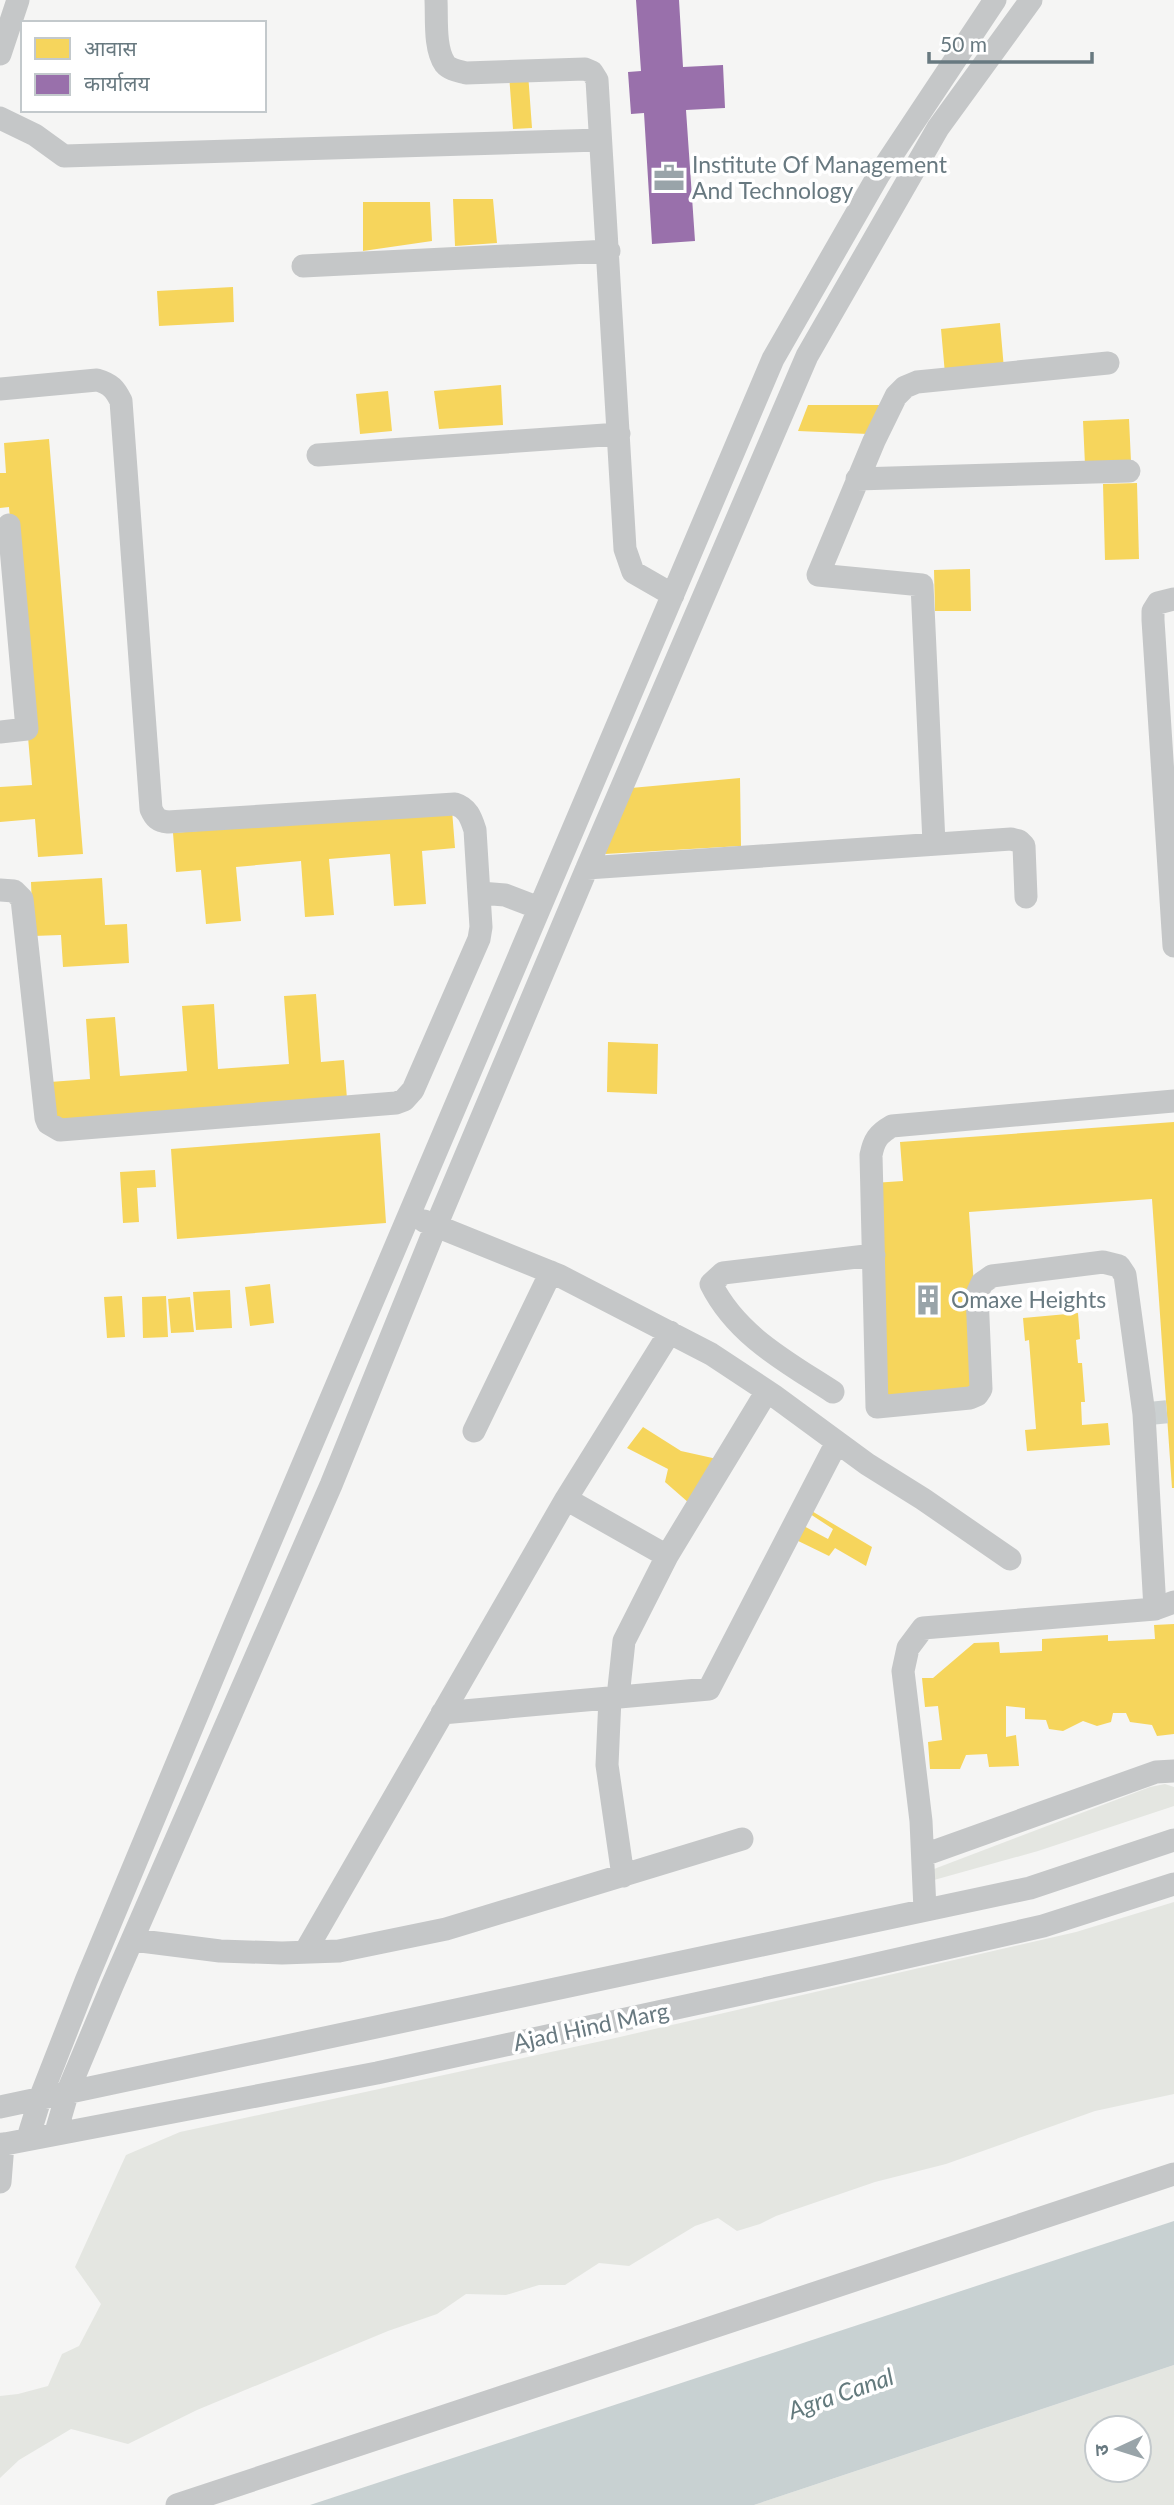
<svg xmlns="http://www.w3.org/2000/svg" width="1174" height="2505" font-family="Lato,'Noto Sans Devanagari',sans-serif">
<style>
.green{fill:#e4e6e1;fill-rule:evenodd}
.water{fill:#c8d1d2}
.homes{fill:#f6d55c}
.offices{fill:#9970ab}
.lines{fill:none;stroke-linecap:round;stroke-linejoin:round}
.minor-tunnel{stroke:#cbd0d1;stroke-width:23;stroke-dasharray:23 11;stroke-linecap:butt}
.minor{stroke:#c5c7c8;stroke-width:23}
.labels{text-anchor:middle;stroke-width:7;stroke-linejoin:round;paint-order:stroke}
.poi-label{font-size:23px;fill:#687980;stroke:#fff;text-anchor:start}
.street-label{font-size:23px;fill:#687980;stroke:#fff}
.water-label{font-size:24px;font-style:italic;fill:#637a7d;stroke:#fff}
</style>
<rect width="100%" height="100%" fill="#f5f5f4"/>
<path class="green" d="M1165,1784L1174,1787V1806L1038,1851L934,1880V1869L1150,1787Z
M1174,1902V2094L1095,2111L946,2164L875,2182L776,2216L760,2224L737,2231L718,2218L695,2226L629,2266L599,2263L565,2285H539L506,2295L466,2294L437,2314L388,2331L197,2410L128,2444L71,2429L19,2460L0,2478V2396L18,2394L48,2386L62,2354L79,2346L101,2304L75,2267L126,2155L180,2132L611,2039L1076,1932Z
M1174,2365V2505H754ZM1097,2428H1139V2470H1097Z"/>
<path class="water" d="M1174,2221V2365L754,2505H310Z"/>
<path class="homes" d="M528,73L532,128L513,129L509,74Z
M453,199H493L497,243L455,246Z
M363,202H430L432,241L363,251Z
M233,287L234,322L159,326L157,291Z
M1000,323L1004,369L945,374L941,329Z
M501,385L503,425L439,429L434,391Z
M388,391L392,431L360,434L356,394Z
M808,405H887L868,434L798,431Z
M1129,419L1131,462L1085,465L1083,421Z
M49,439L83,854L38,857L35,819L0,822V787L32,785L9,507L0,508V473H6L4,443Z
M1137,483L1139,559L1105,560L1103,484Z
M970,569L971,611H935L934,570Z
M740,778L741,846L605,854L631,788Z
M452,810L455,848L422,851L426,904L394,906L390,854L329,859L334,915L305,917L301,861L236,867L241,921L206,924L201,870L176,872L173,833Z
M102,878L105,925L127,924L129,963L63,967L61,935L33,936L31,882Z
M316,994L321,1062L344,1060L347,1099L53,1120L50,1082L90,1079L86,1019L115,1017L120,1076L187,1071L182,1006L214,1004L218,1069L289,1064L284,996Z
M608,1042L658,1044L657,1094L607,1092Z
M1174,1122V1488H1172L1152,1199L969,1212L981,1389L888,1396L873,1183L903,1181L900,1142Z
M380,1133L386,1223L177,1239L171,1149Z
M155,1170L156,1187L137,1188L139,1222L123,1223L120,1172Z
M270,1284L274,1323L250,1326L245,1287Z
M230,1290L232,1328L196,1330L193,1292Z
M122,1296L125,1337L107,1338L104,1297Z
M166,1296L168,1337L143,1338L142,1297Z
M190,1297L194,1332L171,1333L168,1299Z
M1078,1313L1080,1339L1076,1340L1078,1363H1082L1085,1402H1081L1082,1425L1108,1423L1110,1445L1027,1451L1025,1430L1036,1429L1029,1340L1025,1341L1023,1318Z
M643,1427L681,1451L717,1459L689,1503L665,1482L668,1469L627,1448Z
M810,1510L872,1547L866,1566L835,1548L829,1556L790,1537L800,1524L828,1539L833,1529L807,1512Z
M1174,1624V1734L1157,1736L1152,1725L1130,1722L1126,1713H1113L1111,1722L1097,1726L1083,1721L1063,1731L1049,1729L1046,1720L1025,1719V1708L1006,1706V1737L1016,1735L1019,1766L989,1767L987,1754L966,1755L960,1769H930L928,1742L942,1740L938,1706L925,1707L922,1678H933L974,1643L999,1642L1000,1653L1042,1651V1639L1108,1635V1641L1155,1639L1154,1625Z"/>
<path class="offices" d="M636,0H679L683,67L723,65L725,108L686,110L695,241L652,244L644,113L631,114L628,72L641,71Z"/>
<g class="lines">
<path class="minor-tunnel" d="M1144,1414L1174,1411"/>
<path class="minor" d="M436,0C437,18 434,48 445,64C450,70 459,71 466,73L585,69L592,72L597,80L625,549L633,572L673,595
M0,54L18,0
M0,118L35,135L64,156L600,140
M303,266L609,251
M0,389L97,380C111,384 115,389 121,401L151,809C155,818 158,821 168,822L455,804C468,808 471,818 475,830L481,927L479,939L413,1090L404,1100L396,1103L60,1130L48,1123L46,1118L22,899L14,891L0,890
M318,455L619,434
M857,479L1129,471
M1174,599L1158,603L1153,611V620L1174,946
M0,732L27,729L9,525
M934,843L922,585L818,575L874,441L896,396L905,387L917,382L1108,363
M587,868L1011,839L1019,841L1024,846L1026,897
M480,893L505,895L539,908
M424,1221L560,1276L711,1354L773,1395L867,1464L923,1499L1010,1559
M833,1392C787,1362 737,1336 711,1284L723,1273L874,1255
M474,1431L551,1272
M566,1499L667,1556L767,1391
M1155,1609L1144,1414L1125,1275L1119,1266L1103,1262L992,1276L982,1283L977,1294L981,1389L977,1395L970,1398L877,1407L871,1155C874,1140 878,1134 892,1126L1174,1101
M618,1697L624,1641L667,1556
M610,1698L607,1765L623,1876
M442,1713L709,1689L837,1442
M924,1855L1156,1772L1174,1771
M925,1910L921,1821L903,1671L908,1648L923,1628L1155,1609L1174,1602
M133,1940L220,1951L282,1953L339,1951L446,1929L742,1839
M305,1952L566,1499L670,1332
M0,2107L1030,1888L1174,1840
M56,2132L68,2091L112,1986L331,1485L436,1226L587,868L807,356L938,128L1031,0
M28,2138L41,2096L86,1981L233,1629L773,359L878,176L995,0
M0,2145L377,2073L828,1975L1043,1926L1174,1884
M0,2182L3,2144
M177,2505L1174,2174"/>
</g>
<defs>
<g id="office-bare" transform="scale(2.415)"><path d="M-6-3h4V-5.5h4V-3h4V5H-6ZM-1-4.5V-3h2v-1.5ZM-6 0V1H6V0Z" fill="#99a4a9" stroke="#fff" stroke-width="2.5" paint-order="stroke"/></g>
<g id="building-bare" transform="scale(2.415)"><path d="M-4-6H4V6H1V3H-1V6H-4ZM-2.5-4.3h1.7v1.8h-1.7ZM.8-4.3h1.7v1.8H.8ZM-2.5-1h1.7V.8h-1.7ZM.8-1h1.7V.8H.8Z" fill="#99a4a9" stroke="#fff" stroke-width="2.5" paint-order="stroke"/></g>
</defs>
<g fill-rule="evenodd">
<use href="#office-bare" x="669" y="178"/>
<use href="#building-bare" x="928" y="1300"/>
</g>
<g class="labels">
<g class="poi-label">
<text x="692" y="173">Institute Of Management<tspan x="692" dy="26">And Technology</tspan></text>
<text x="951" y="1308">Omaxe Heights</text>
</g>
<g class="street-label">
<text transform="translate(591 2027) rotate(-12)" y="8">Ajad Hind Marg</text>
</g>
<g class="water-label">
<text transform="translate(841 2394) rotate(-19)" y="8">Agra Canal</text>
</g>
</g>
<rect x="21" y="21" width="245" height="91" fill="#ffffff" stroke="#c3c9cc" stroke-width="2"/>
<rect x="35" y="38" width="35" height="21" fill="#f6d55c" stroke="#c3c9cc" stroke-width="2"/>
<text x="84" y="56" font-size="21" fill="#687980">आवास</text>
<rect x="35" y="74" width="35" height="21" fill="#9970ab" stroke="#c3c9cc" stroke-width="2"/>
<text x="84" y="91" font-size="21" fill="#687980">कार्यालय</text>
<g transform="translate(1118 2449) rotate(266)"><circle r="33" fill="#ffffff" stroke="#c3c9cc" stroke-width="2"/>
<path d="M0-5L12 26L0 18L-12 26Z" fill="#99a4a9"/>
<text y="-10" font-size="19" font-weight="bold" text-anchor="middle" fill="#687980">उ</text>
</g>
<path d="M929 52v10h163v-10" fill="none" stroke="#687980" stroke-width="3.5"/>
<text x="940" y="52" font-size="21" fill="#687980" stroke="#ffffff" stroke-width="5" paint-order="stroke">50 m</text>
</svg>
